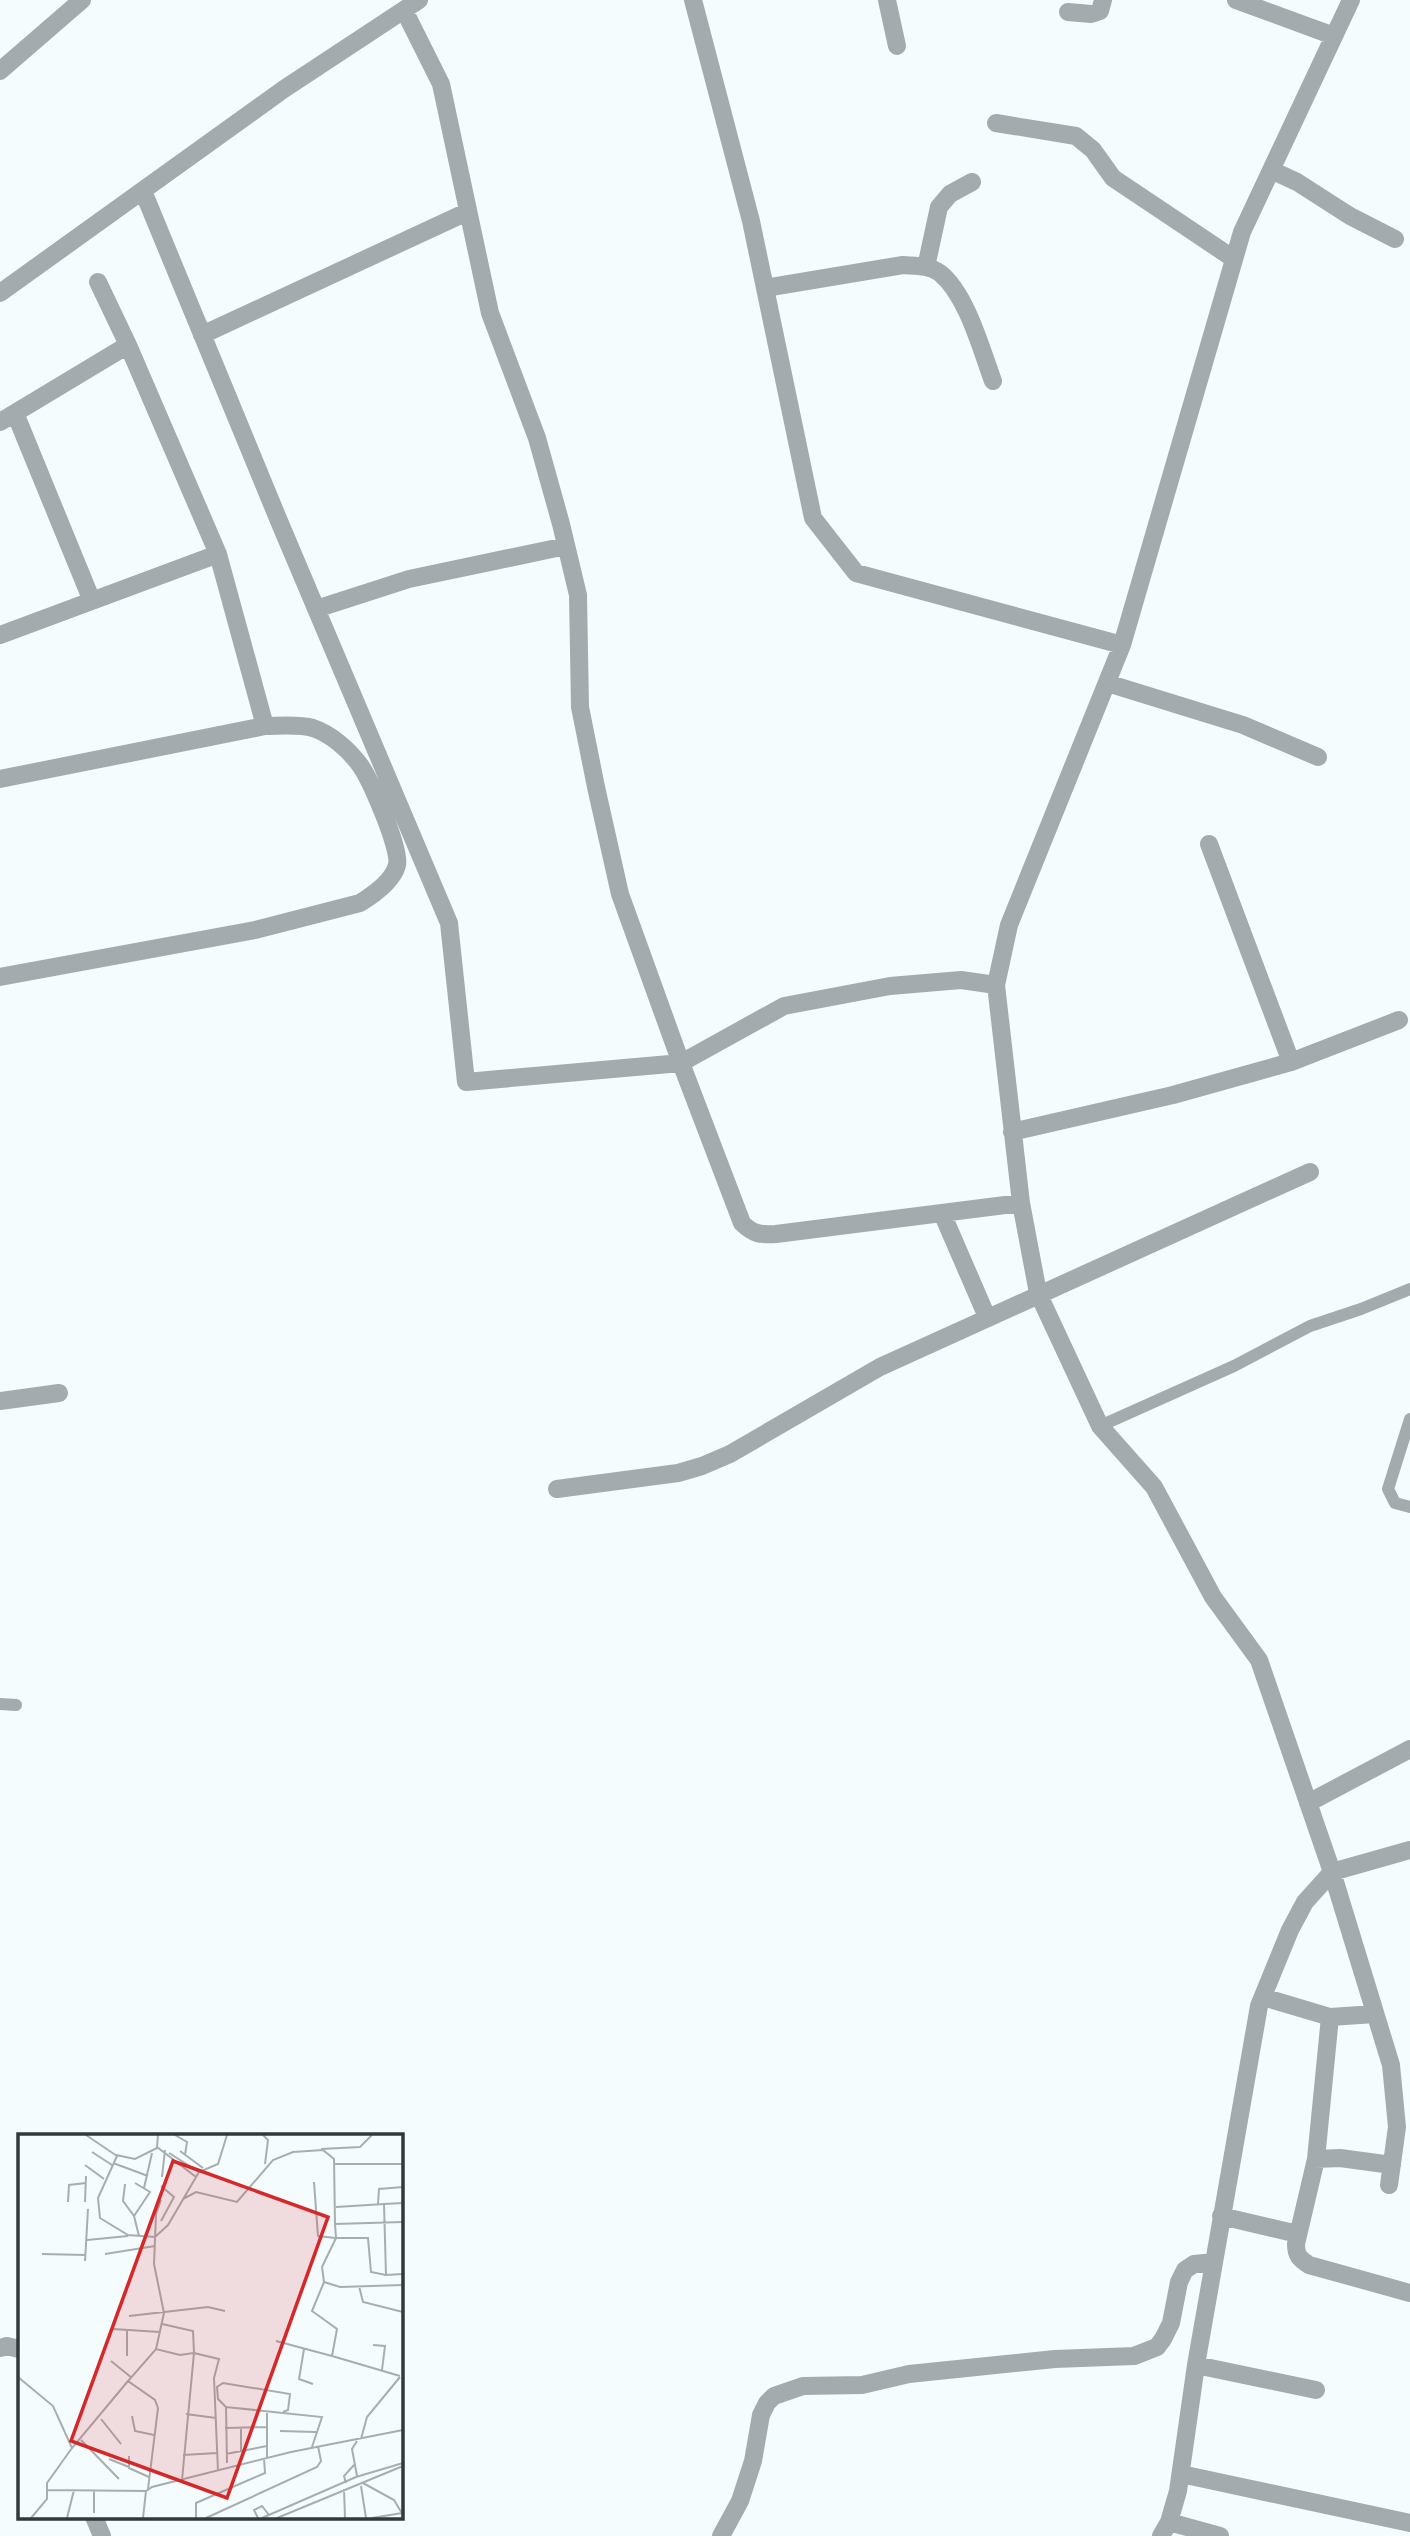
<svg xmlns="http://www.w3.org/2000/svg" width="1410" height="2536" font-family="'Source Serif 4',serif">
<style>
.lines{fill:none;stroke-linecap:round;stroke-linejoin:round}
.service{stroke:#a4abae;stroke-width:12}
.minor{stroke:#a4abae;stroke-width:18}
.inset-road{fill:none;stroke:#a7aeb0;stroke-width:2}
.view{fill:#d62828;fill-opacity:0.15;stroke:#d62828;stroke-width:3.5}
.inset-edge{fill:none;stroke:#32393c;stroke-width:3.5}
</style>
<rect width="100%" height="100%" fill="#f5fcfe"/>
<g class="lines">
<path class="service" d="M1410,1419L1388,1489L1395,1503L1410,1507
M1100,1426L1234,1366L1310,1326L1361,1309L1410,1289
M0,1704L16,1705"/>
<path class="minor" d="M693,0L751,221L813,518L856,573L1122,645L1009,925L996,985L961,980L890,986L784,1006L681,1063L742,1223C753,1234 760,1235 776,1234L1021,1203
M887,0L897,46
M1236,0L1334,36
M1068,12L1091,14L1100,11L1103,0
M0,71L82,0
M996,123L1076,136L1093,150L1113,178L1234,259
M1271,170L1297,182L1350,216L1395,239
M143,191L279,521L449,923L466,1082L681,1063L620,894L596,787L580,707L578,595L561,524L537,438L490,313L441,84L404,10
M926,267L939,207L950,194L972,182
M765,288L903,265C915,266 929,265 940,273C967,295 981,349 993,381
M0,293L284,89L419,0
M202,335L467,212
M15,413L92,601
M0,422L128,345
M316,609L409,579L566,546
M0,635L218,554
M1122,645L1242,232L1351,0
M1107,683L1243,725L1318,757
M0,779L265,726L218,554L128,345L98,282
M1209,844L1291,1062
M0,977L255,930L360,903C373,895 393,881 397,865C401,849 370,779 360,765C349,750 331,734 313,728C299,724 279,726 265,726
M996,985L1021,1203L1038,1293L1100,1426L1154,1487L1213,1597L1259,1660L1332,1872L1391,2065L1397,2127L1389,2185
M1012,1132L1173,1095L1291,1062L1399,1020
M942,1213L987,1317
M0,1401L59,1393
M557,1489L678,1473L702,1466L730,1454L880,1367L1310,1172
M1308,1803L1410,1749
M1263,1997L1330,2017L1375,2014
M1330,2017L1316,2159L1296,2244C1296,2256 1300,2259 1309,2265L1410,2293
M1316,2159L1340,2158L1392,2165
M1221,2216L1298,2234
M0,2348L7,2346L19,2349
M1196,2365L1316,2390
M1181,2474L1410,2523
M94,2517L102,2536
M1169,2522L1220,2536
M721,2536L740,2501L753,2461L761,2415L767,2403L774,2396L803,2386L862,2385L909,2374L1055,2359L1134,2356L1157,2347L1163,2339L1171,2323L1179,2282L1185,2270L1194,2264L1214,2262
M1161,2536L1169,2522L1178,2491L1196,2365L1259,2006L1290,1930L1305,1902L1332,1872L1410,1850"/>
</g>
<g transform="translate(18 2134)">
<rect width="385" height="385" fill="#f5fcfe"/>
<path class="inset-road" d="M68,1L99,22L80,64L82,84L110,101L137,103L150,91L181,38L200,30L209,1M140,1L139,13L178,43M157,1L169,8L167,21M245,1L250,6L247,30M303,15L342,13L354,1M162,17L185,34M74,18L94,31M151,19L181,38M98,21L117,25L139,14M95,29L130,42M316,30H385M67,31L86,45M144,43L147,16M296,48L300,102L318,104L304,133L306,148M107,50L105,67L116,82L121,102M143,52L156,63L143,87M126,54L134,19M165,65L178,58L219,68L255,26L275,18L305,16L316,25L317,90M50,68L51,51L68,49M67,68L68,42M385,69L366,70L368,141L385,140M360,70L361,55L385,53M318,73L366,70M116,82L132,58L117,49M69,106L110,102M24,120L67,121M87,120L137,112M67,127L70,75M368,141L353,138L350,104H318L317,90L385,88M341,152L345,168L385,178M111,182L190,173L207,177M95,195L142,198M109,195V222M258,207L314,222M355,211L367,212L364,236M138,215L146,179L136,130L138,80L143,66M286,215L281,245L295,250M93,227L114,244M382,242L314,222L319,195L294,177L306,148L322,153L385,151M0,243L35,272L54,314M208,273L200,265L199,253L205,249L272,260L270,276L265,278M249,279V323M168,280L198,284M114,282L117,297L136,301M83,285L103,310M207,294L249,293M223,294V317M262,297L298,298M343,305L349,283L382,243M63,306L101,345M208,320L249,312M165,321L199,319M111,322V334L131,343M91,325L111,333M209,329L208,273L304,283L294,313M339,342L334,315L339,307M164,346L176,219L201,225L196,244L200,337M328,349L326,342L336,331M345,349L376,366L385,381M343,352L348,384M130,355L140,274L137,266L110,247L138,215L162,221L176,219L175,197L144,190M326,355L327,384M29,356V349L54,314L110,247M76,356V379M13,384L29,365V356L128,357M49,384L56,356M125,384L128,357L134,353L273,318L385,296M178,384V369L247,339L246,324M188,384L299,333L303,327L300,312M240,384L236,376L244,372L251,381M244,384L338,343L385,329M259,384L385,332M354,384L384,379"/>
<path class="view" d="M155,27L310,83L209,364L53,307Z"/>
<rect width="385" height="385" class="inset-edge"/>
</g>
</svg>
